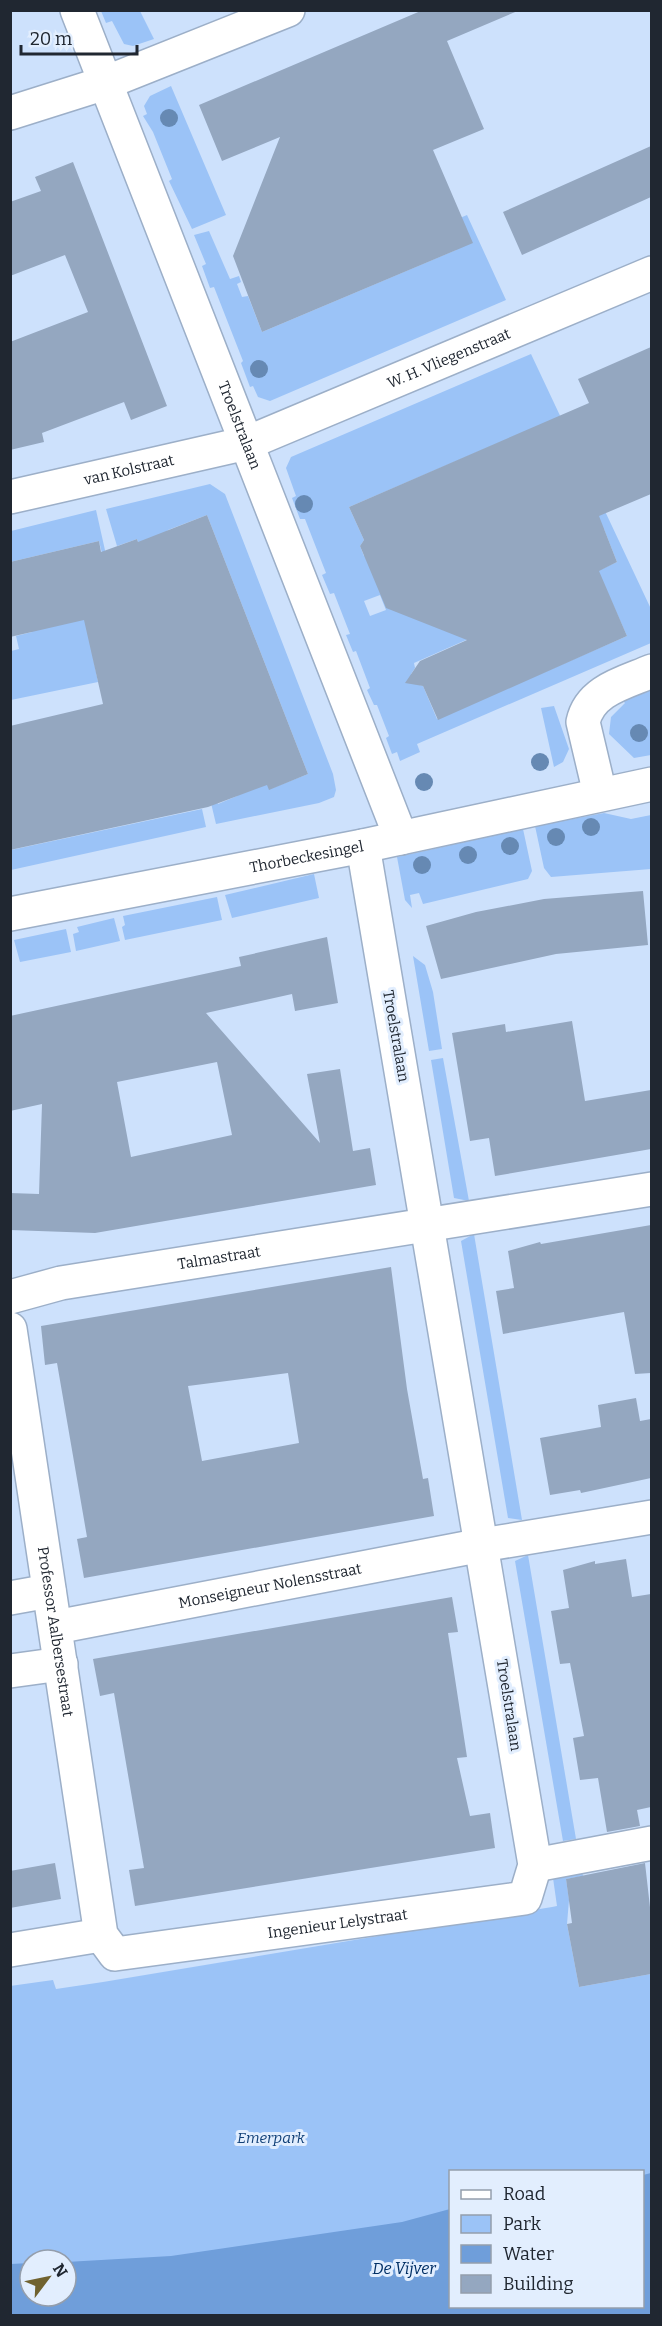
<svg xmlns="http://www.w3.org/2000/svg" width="662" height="2326" font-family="Bitter,serif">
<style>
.green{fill:#9bc3f7;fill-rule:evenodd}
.water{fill:#6f9eda}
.building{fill:#94a7c0;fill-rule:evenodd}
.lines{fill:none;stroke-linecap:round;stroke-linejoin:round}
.street-casing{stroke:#9cafc8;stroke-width:36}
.street{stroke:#fff;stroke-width:33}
.tree{fill:#6689b3}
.labels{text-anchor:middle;stroke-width:6;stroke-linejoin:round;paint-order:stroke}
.street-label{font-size:15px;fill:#202731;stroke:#e2eefe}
.park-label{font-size:15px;font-style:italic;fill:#124178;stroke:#e2eefe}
.water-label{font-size:16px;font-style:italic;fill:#002f65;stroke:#e2eefe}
</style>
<rect width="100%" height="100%" fill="#cde1fc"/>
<path class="green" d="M101,11H140L154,39L133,46L124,44L112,21L106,23Z
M171,86L226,215L192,229L169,181L172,179L153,132L143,116L147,114L144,106L150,96Z
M467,215L506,300L270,401L258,397L253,386L250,387L241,363L243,361L214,287L210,288L202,266L206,264L194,235L209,231L230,279L239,276L241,282L237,284L242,297L248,296L262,332L456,250L448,223Z
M531,354L651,609V643L417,744L420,752L400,761L397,752L392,754L386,738L389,736L377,705H374L367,690L370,688L356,651L353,652L346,635L350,634L334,593L330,594L322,575L326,573L305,519H300L292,498L296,496L286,468L291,457ZM540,425L364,556L360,546L364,540L349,507ZM604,529L617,562L602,569ZM602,580L627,636L437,719L423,686L416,684L411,674L415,668L414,663ZM380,595L386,610L370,616L364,601Z
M210,484L225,494L333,774L336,790L334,797L319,803L216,824L201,761L218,804L237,796L261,770L270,789L308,774L207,515L168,530L145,559L137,539L117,546L106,509Z
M96,510L111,577L121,572L157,667L112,678L106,654L93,657L98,682L11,700V651L19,649L16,636L32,632L28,615L12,619L10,602L77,586L80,602L65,606L68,622L97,615L94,599L112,594L99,541L10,562L11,531Z
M651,686V755L634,758L609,734L611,717L625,703L621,699Z
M554,706L569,749L563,762L554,767L541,708Z
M202,809L206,827L11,870V850Z
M604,813L631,819L651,815V869L551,877L544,868L535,826Z
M523,829L532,871L528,879L423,904L419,893L410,895L412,908L405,900L397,857Z
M314,874L319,898L232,918L225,895Z
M217,897L222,920L125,940L122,927L125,925L123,916Z
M114,918L120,941L76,951L73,934L79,932L77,927Z
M66,929L71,952L20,962L14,940Z
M413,956L425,965L433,992L442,1049L429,1051Z
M443,1058L469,1201L454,1198L431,1060Z
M474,1234L522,1520L508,1518L461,1241Z
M528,1555L576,1839L563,1841L515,1561Z
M580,1862L583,1876L566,1879L569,1900L567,1924L579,1987L651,1974V2315H11L10,1986L53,1980L56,1989L103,1982L552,1907L557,1906L552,1871ZM450,2172H642V2306H450ZM30,2260H66V2296H30Z"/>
<path class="water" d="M651,2173V2315H11V2264L30,2263V2296H66V2262L171,2256L402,2222L450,2209V2306H642L643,2175Z"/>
<path class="building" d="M423,10H520L447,41L484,129L433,150L473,243L262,332L233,256L280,137L222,161L199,105Z
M651,146V197L522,255L503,212Z
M73,162L167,406L131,420L124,402L42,433L44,442L10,450V342L88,312L65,255L10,276V202L41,191L35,177Z
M651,347V494L599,516L617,562L599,571L627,636L438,720L423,686L405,683L420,661L467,640L386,608L360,546L364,540L349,507L589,403L578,379Z
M207,515L308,774L269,790L267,785L208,807L10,850V726L103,704L84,620L10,637V562L99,541L101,552L137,539L138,542Z
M643,891L648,945L556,954L441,979L426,926L476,912L544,899Z
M327,937L338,1003L295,1011L292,994L206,1013L320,1143L307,1074L340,1069L353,1151L370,1148L376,1185L95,1233L10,1230V1193L39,1194L42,1104L10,1111V1016L241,966L239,957ZM217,1062L232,1135L131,1157L117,1082Z
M572,1021L585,1101L651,1090V1149L495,1176L489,1138L470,1141L452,1033L505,1024L506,1032Z
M651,1225V1373L635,1374L624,1312L503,1334L496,1291L514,1288L508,1251L540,1242L541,1244Z
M391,1267L407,1389L423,1479L428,1478L434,1516L84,1578L77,1539L87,1537L57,1363L45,1365L41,1326ZM288,1373L299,1443L202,1461L188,1386Z
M636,1398L640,1421L651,1419V1478L581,1493L580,1490L550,1495L540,1438L601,1427L598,1405Z
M626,1559L632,1597L651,1594V1807L637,1810L640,1826L607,1832L598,1778L580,1780L573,1738L584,1736L570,1663L560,1664L551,1611L569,1608L563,1570L595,1561V1564Z
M452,1597L458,1632L448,1633L467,1757L457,1758L470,1816L490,1813L495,1848L135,1906L129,1870L144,1868L114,1693L100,1696L93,1659Z
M55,1863L61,1899L10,1908V1871Z
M645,1863L651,1916V1974L579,1987L567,1924L572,1923L566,1879Z"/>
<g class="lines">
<g class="street-casing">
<g id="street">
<path id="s1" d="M77,10L401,838"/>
<path d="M10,113L105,83L288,10"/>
<path id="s2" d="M10,497L247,443L652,273"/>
<path d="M600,794L583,722C590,690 624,683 652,671"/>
<path id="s3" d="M10,914L363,846L652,784"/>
<path id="s4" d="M10,1297L61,1283L652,1189"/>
<path id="s5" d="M10,1329L101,1935L115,1954L525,1898L535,1865L363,846"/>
<path d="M10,1598L49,1591"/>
<path id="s6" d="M56,1627L482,1545L652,1517"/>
<path d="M10,1671L61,1664"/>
<path d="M535,1865L652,1843"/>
<path d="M10,1950L101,1935"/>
</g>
</g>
<use href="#street" class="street"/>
</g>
<g class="tree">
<circle cx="169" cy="118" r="9"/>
<circle cx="259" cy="369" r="9"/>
<circle cx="304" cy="504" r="9"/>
<circle cx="639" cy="733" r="9"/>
<circle cx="540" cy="762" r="9"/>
<circle cx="424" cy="782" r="9"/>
<circle cx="591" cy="827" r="9"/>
<circle cx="556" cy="837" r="9"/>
<circle cx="510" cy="846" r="9"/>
<circle cx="468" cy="855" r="9"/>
<circle cx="422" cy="865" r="9"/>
</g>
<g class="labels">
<g class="street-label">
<text dy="5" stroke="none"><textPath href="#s2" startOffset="462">W. H. Vliegenstraat</textPath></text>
<text dy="5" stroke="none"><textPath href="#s1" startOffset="446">Troelstralaan</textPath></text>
<text dy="5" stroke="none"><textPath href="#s2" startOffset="122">van Kolstraat</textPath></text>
<text dy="5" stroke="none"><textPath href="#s3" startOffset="302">Thorbeckesingel</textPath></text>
<text transform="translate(396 1036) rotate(80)" y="5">Troelstralaan</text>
<text dy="5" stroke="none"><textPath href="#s4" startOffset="213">Talmastraat</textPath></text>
<text dy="5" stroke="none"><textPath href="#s6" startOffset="218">Monseigneur Nolensstraat</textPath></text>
<text dy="5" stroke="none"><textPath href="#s5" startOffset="306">Professor Aalbersestraat</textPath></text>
<text transform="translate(509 1705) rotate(81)" y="5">Troelstralaan</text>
<text dy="5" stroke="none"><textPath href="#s5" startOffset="861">Ingenieur Lelystraat</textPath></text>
</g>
<g class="park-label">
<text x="271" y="2143">Emerpark</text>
</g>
<g class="water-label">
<text x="404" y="2274">De Vijver</text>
</g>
</g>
<rect width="662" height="2326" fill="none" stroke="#202731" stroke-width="24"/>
<rect x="449" y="2170" width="195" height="138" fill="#e2eefe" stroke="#949eac" stroke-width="1.5"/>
<rect x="461" y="2190" width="30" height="9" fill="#ffffff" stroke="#949eac" stroke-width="1.5"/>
<text x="503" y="2200" font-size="18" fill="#202731">Road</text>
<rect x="461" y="2215" width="30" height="18" fill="#9bc3f7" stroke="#949eac" stroke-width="1.5"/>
<text x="503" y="2230" font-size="18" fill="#202731">Park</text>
<rect x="461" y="2245" width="30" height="18" fill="#6f9eda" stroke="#949eac" stroke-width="1.5"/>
<text x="503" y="2260" font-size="18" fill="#202731">Water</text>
<rect x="461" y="2275" width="30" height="18" fill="#94a7c0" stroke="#949eac" stroke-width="1.5"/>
<text x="503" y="2290" font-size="18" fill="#202731">Building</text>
<g transform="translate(48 2278) rotate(58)"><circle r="28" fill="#e2eefe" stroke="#949eac" stroke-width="1.5"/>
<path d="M0-4.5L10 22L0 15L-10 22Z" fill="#70622f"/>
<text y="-9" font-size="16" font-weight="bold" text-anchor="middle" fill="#202731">N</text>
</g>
<path d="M21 45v9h116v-9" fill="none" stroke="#202731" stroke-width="3"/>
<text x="30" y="45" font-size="18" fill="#202731" stroke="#e2eefe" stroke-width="4.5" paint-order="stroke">20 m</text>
</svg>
